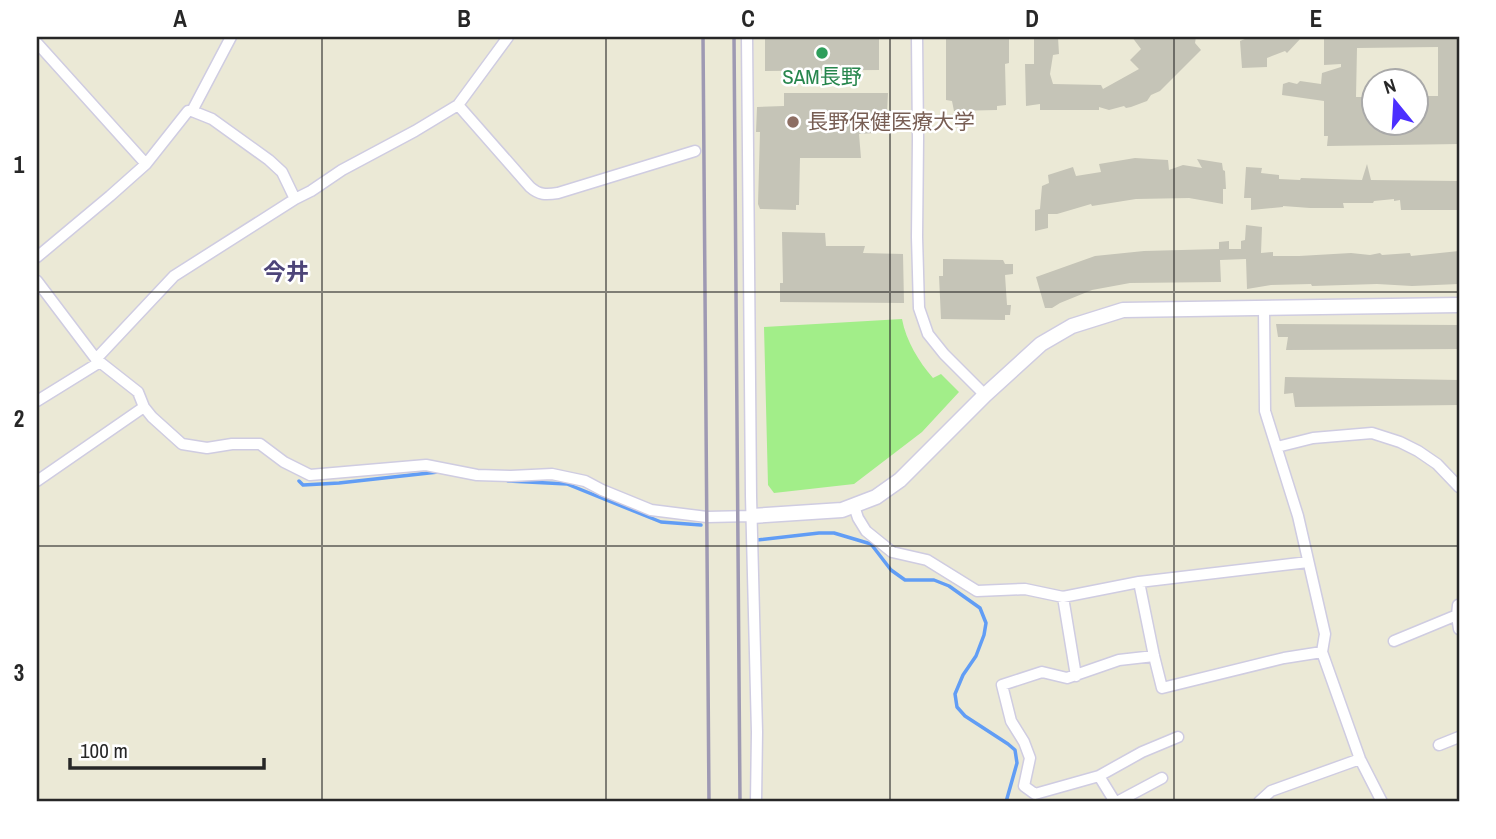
<svg xmlns="http://www.w3.org/2000/svg" width="1496" height="839" font-family="'Archivo Narrow','Noto Sans JP',sans-serif">
<style>
.pitch{fill:#a2ee89}
.lines{fill:none;stroke-linecap:round;stroke-linejoin:round}
.stream{stroke:#619df5;stroke-width:3.5}
.building{fill:#c5c4b7;fill-rule:evenodd}
.minor-casing{stroke:#cfcce1;stroke-width:13}
.tertiary-casing{stroke:#cfcce1;stroke-width:17}
.minor{stroke:#fff;stroke-width:10}
.tertiary{stroke:#fff;stroke-width:14}
.rail{stroke:#9e99b3;stroke-width:3.5}
.grid{fill:none;stroke:#272727;stroke-width:2;stroke-opacity:0.55}
.leisure-dot{fill:#2e9e5b;stroke:#fff;stroke-width:2.5}
.education-dot{fill:#8d6e63;stroke:#fff;stroke-width:2.5}
.labels{text-anchor:middle;stroke-width:5;stroke-linejoin:round;paint-order:stroke}
.leisure-label{font-size:21px;fill:#27864d;stroke:#fff}
.education-label{font-size:21px;fill:#785e54;stroke:#fff;text-anchor:start}
.neighbourhood-label{font-size:23px;font-weight:bold;fill:#4d4579;stroke:#fff}
.neatline{fill:none;stroke:#272727;stroke-width:2.5}
.grid-label{font-size:23px;text-anchor:middle;font-weight:bold;fill:#272727}
</style>
<rect width="100%" height="100%" fill="#ebe9d6"/>
<path class="pitch" d="M902,319C906,341 919,362 933,378L941,374L959,392L922,432L854,484L774,493L768,485L764,327Z"/>
<g class="lines">
<path class="stream" d="M299,481L303,485L339,483L438,472
M508,481L567,484L661,522L701,525
M757,540L819,533H834L871,544L891,570L905,580H934L949,586L980,608L986,623L984,635L976,656L963,675L955,694L957,707L965,716L1008,744L1015,750L1017,763L1006,802"/>
</g>
<path class="building" d="M765,37H879V70L765,71Z
M946,37H1009V63L1005,64L1006,105L997,106V110L954,111L952,101L946,100Z
M1058,37L1059,54L1053,55L1050,74L1053,84L1101,85L1103,89L1139,69L1130,60L1141,49L1132,37H1196L1195,43L1201,50L1160,91L1151,95L1147,101L1131,107L1126,108L1124,106L1109,110L1099,107V110H1040V104L1026,106L1025,64H1034V39Z
M1245,37H1302L1287,53L1285,51L1267,58V67L1242,68L1240,41L1245,39Z
M1324,37H1459V144L1327,146L1328,136H1324V101L1282,95L1283,84L1289,82L1297,84L1300,81L1321,84L1322,73L1341,67V64L1324,65ZM1438,47V96H1416V122H1374V97H1356L1357,48Z
M784,93H888L887,113H874V133L859,134L861,158H800L799,205H796V210L760,209L758,204L760,132H756L757,107L784,106Z
M1135,158L1168,160L1169,170L1183,165L1202,168L1197,159L1222,163L1223,170L1225,171L1226,189H1223V204L1189,198L1136,199L1092,206L1091,204L1057,214H1048V228L1035,231V210L1040,209L1042,186L1049,183L1048,175L1073,167L1076,176L1101,172L1099,164Z
M1367,164L1371,180L1459,181V210H1401L1400,200L1394,201V199L1374,201L1373,203H1343L1344,208H1310L1283,206V207L1251,210V198H1244L1246,167L1262,168L1261,173L1279,175V179L1300,180L1301,178L1362,180Z
M1246,225L1262,227L1261,253L1273,252V256H1299L1351,253L1370,255L1380,253L1382,255L1410,253L1411,256L1459,251V284L1412,286L1377,284L1312,286L1311,284L1271,285L1247,289L1246,259L1220,260L1221,282L1130,283L1092,290L1060,303L1052,308H1045L1036,277L1095,256L1144,251L1219,249V242L1229,241V249H1241V241L1245,240Z
M782,232L825,233L826,246H865L863,253L903,254L904,303L780,302V283H783Z
M943,259L1003,260L1005,264H1013V274L1005,275L1007,305H1011L1010,315H1005V320L941,319L939,276H943Z
M1276,324L1459,325V349L1286,350L1288,337H1278Z
M1285,377L1459,380V405L1295,407L1293,393L1284,394Z"/>
<g class="lines">
<g class="minor-casing">
<path id="minor" d="M747,37L751,496L757,732L756,802
M917,37L918,139L917,237L919,308L928,334L944,354L985,395
M37,43L146,164
M458,105L508,37
M192,111L212,119L269,160L282,172L295,199L311,191L342,170L415,131L458,105L530,187C539,195 546,195 558,193L695,151
M37,257L110,196L146,164L188,111H192L231,37
M37,281L96,359L138,392L144,407L152,417L182,444L207,448L232,444H260L284,462L310,475L426,465L477,475L511,476L552,474L585,481L602,490L651,510L707,517L752,516
M1264,309L1265,411L1298,516L1325,634L1322,652L1360,759L1382,802
M96,359L174,276L295,199
M37,401L100,362
M1277,447L1313,438L1372,433L1400,442L1418,451L1437,464L1459,487
M37,481L144,407
M854,506L858,518L866,531L892,552L927,560L977,591L1025,589L1063,597L1139,582L1154,656L1162,688L1284,658L1322,652
M1139,582L1308,562
M1063,597L1076,676
M1458,605L1457,615L1459,629
M1394,641L1457,615
M1154,656L1119,660L1067,678L1042,672L1002,685L1011,721L1024,742L1030,758L1024,786L1035,794L1099,776L1142,752L1178,737
M1439,745L1459,737
M1099,776L1115,802
M1117,802L1162,778
M1259,802L1271,791L1360,759"/>
</g>
<g class="tertiary-casing">
<path id="tertiary" d="M752,516L842,510L876,497L900,480L985,395L1041,344L1072,326L1123,310L1459,305"/>
</g>
<use href="#minor" class="minor"/>
<use href="#tertiary" class="tertiary"/>
<path class="rail" d="M703,37L709,802
M734,37L740,802"/>
</g>
<path class="grid" d="M322,37V802M606,37V802M890,37V802M1174,37V802M37,292H1459M37,546H1459"/>
<circle class="leisure-dot" cx="822" cy="53" r="7"/>
<circle class="education-dot" cx="793" cy="122" r="7"/>
<g class="labels">
<g class="leisure-label">
<text x="822" y="84">SAM長野</text>
</g>
<g class="education-label">
<text x="807" y="129">長野保健医療大学</text>
</g>
<g class="neighbourhood-label">
<text x="286" y="280">今井</text>
</g>
</g>
<rect width="1496" height="839" fill="none" stroke="#ffffff" stroke-width="77"/>
<g transform="translate(1395 102) rotate(342)"><circle r="33" fill="#ffffff" stroke="#a9a9a9" stroke-width="2"/>
<path d="M0-5L12 26L0 18L-12 26Z" fill="#4c2fff"/>
<text y="-10" font-size="19" font-weight="bold" text-anchor="middle" fill="#272727">N</text>
</g>
<path d="M70 758v10h194v-10" fill="none" stroke="#272727" stroke-width="3.5"/>
<text x="80" y="758" font-size="21" fill="#272727" stroke="#ffffff" stroke-width="5" paint-order="stroke">100 m</text>
<rect x="38" y="38" width="1420" height="762" class="neatline"/>
<g class="grid-label">
<text x="180" y="27">A</text>
<text x="464" y="27">B</text>
<text x="748" y="27">C</text>
<text x="1032" y="27">D</text>
<text x="1316" y="27">E</text>
<text x="19" y="173">1</text>
<text x="19" y="427">2</text>
<text x="19" y="681">3</text>
</g>
</svg>
